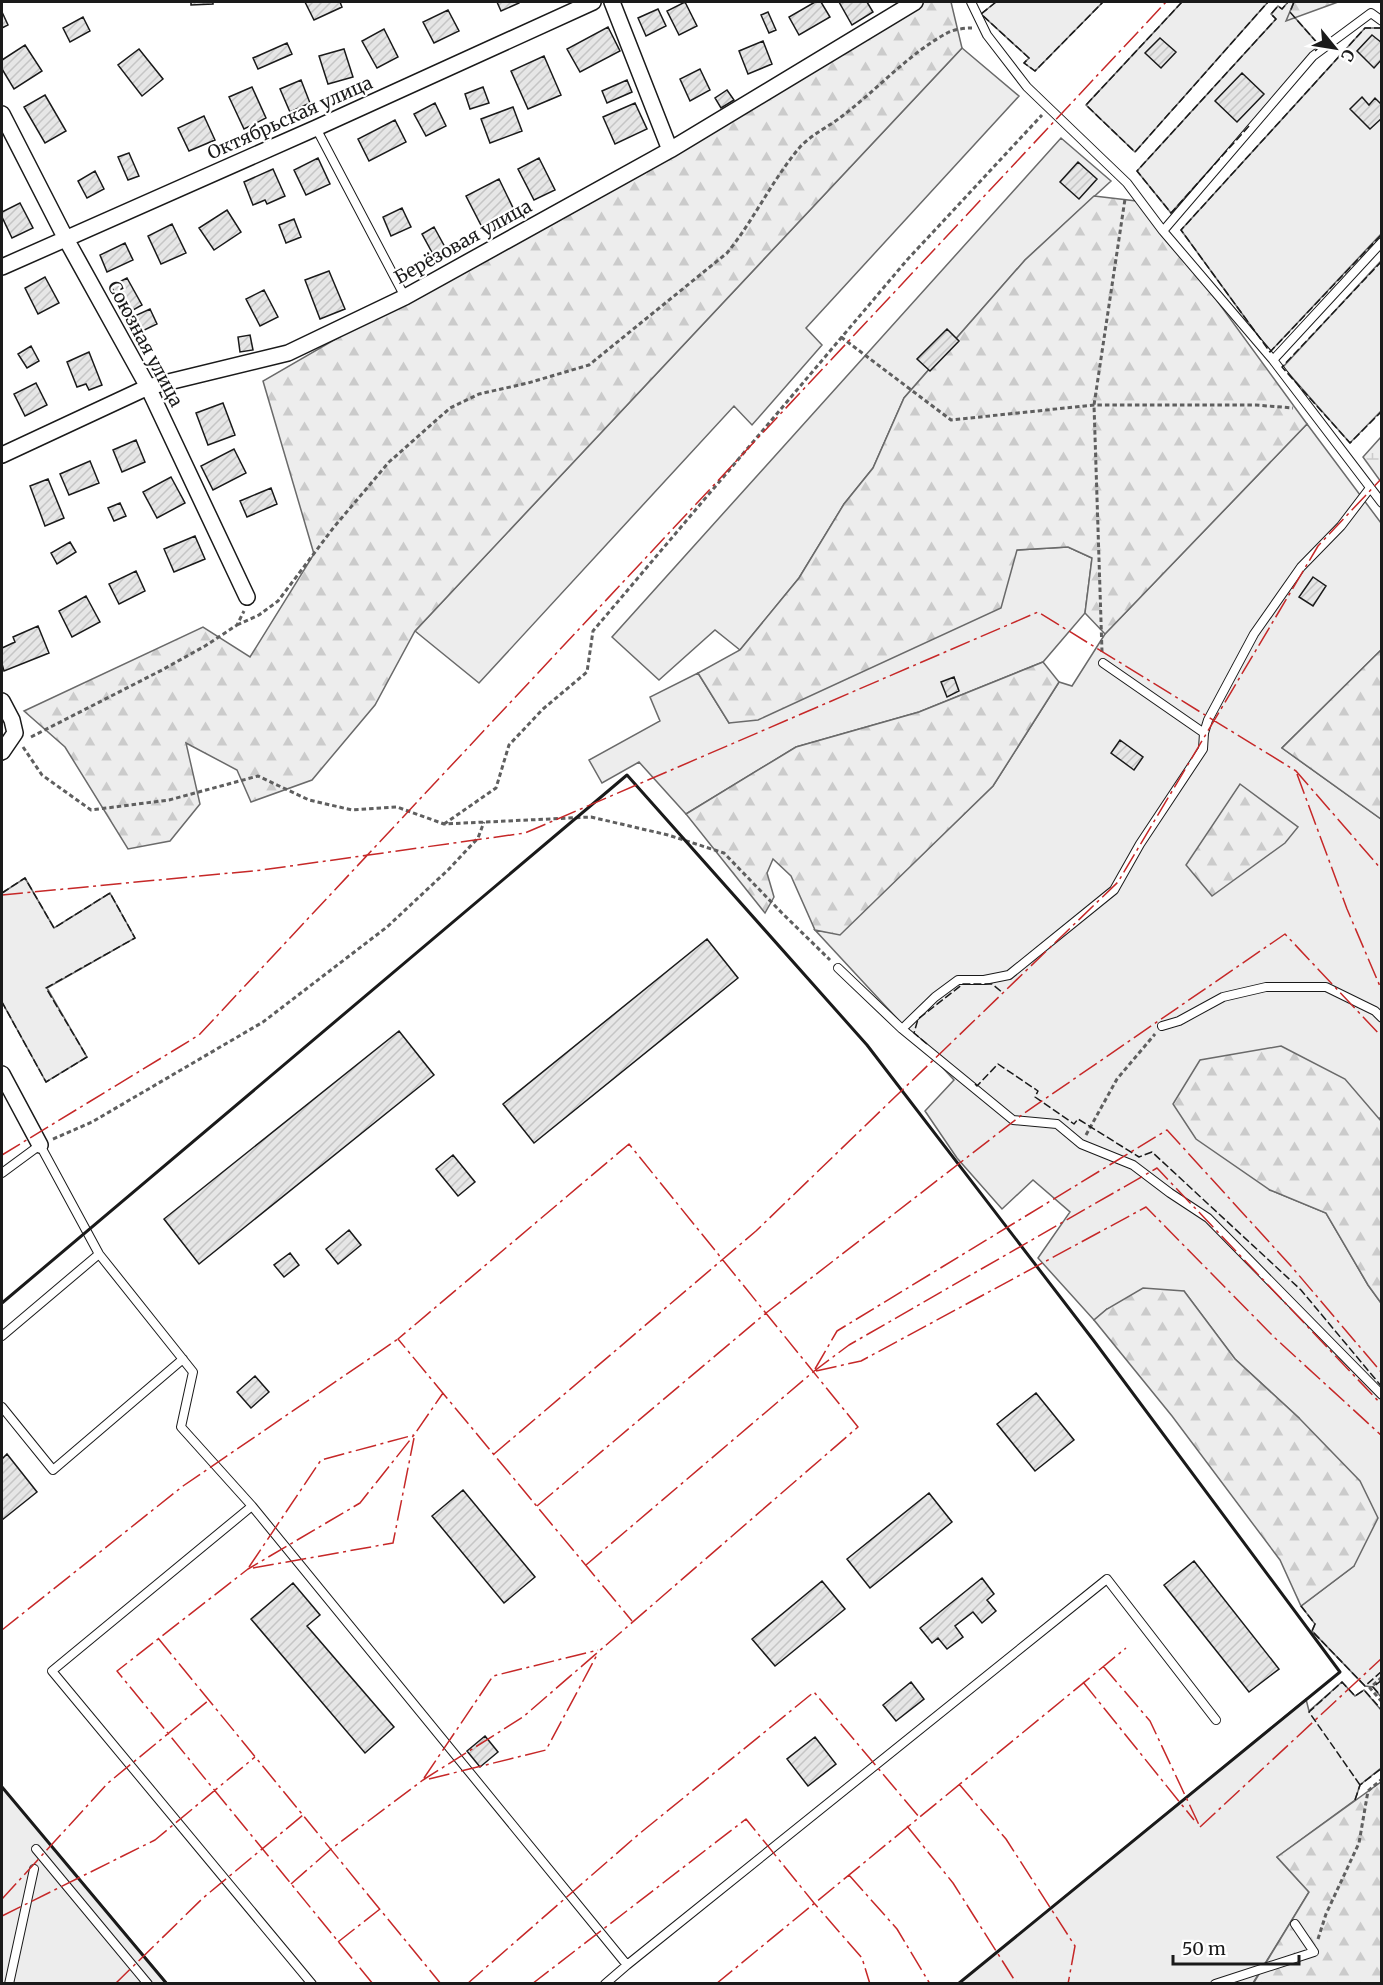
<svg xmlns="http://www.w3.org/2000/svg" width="1383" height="1985" font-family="Merriweather,serif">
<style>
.built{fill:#ededed;stroke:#6a6a6a;stroke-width:1.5}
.forest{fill:url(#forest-firs);stroke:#6a6a6a;stroke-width:1.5}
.wetland{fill:url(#wetland-marsh);stroke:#6a6a6a;stroke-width:1.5}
.building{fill:url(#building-hatch);stroke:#1a1a1a;stroke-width:1.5}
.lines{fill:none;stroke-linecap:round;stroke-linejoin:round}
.service-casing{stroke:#1a1a1a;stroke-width:10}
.minor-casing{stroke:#1a1a1a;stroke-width:18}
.path{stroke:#5f5f5f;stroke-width:3;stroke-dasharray:4.5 3;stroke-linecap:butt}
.service{stroke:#fff;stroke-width:8}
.minor{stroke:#fff;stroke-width:15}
.fence{stroke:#1a1a1a;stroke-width:1.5;stroke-dasharray:8 3;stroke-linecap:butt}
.wall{stroke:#1a1a1a;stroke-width:3}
.power{stroke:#c62828;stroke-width:1.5;stroke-dasharray:21 4.5 3 4.5;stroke-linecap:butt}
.labels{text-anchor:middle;stroke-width:4.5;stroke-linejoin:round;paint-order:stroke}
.street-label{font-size:18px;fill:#1a1a1a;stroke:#fff}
</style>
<defs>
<pattern id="forest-firs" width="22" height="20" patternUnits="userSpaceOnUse" patternTransform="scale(1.5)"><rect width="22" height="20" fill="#ededed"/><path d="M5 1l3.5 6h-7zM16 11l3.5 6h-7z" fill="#cbcbcb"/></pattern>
<pattern id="wetland-marsh" width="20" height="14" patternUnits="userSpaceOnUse" patternTransform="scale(1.5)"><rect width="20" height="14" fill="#ededed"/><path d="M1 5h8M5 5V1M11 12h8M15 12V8" fill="none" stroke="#cbcbcb"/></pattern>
<pattern id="building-hatch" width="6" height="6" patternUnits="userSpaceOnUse" patternTransform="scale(1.5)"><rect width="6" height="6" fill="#e6e6e6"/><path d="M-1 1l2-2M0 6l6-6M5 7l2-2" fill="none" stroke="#c5c5c5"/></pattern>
</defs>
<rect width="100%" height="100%" fill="#fff"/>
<path class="built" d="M996,2H1103L1035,71L1024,63L1029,58L981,14Z
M1182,2H1268L1135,152L1086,105Z
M1288,2H1294L1290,12L1320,46L1171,213L1137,171L1276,19L1271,14L1278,6L1282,9Z
M1365,28H1381V234L1270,352L1181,230Z
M962,48L1019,96L806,328L822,345L752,425L734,406L479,683L415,631Z
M1061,138L1111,181L1025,260L904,398L873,468L844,504L799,578L740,650L715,630L659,680L612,637Z
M1381,261V411L1350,443L1283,367Z
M1307,424L1381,523V650L1282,748L1381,819V1121L1380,1118L1270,1190L1326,1213L1368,1285L1381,1303V1697L1373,1687L1365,1686L1312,1631L1315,1624L1301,1606L1354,1566L1299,1418L1235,1359L1184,1291L1107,1309L1094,1320L1038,1258L1070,1212L1033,1180L1002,1209L957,1158L925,1111L954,1080L815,930L840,934L993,786L1059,682L1072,686L1105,634Z
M1068,547L1092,558L1085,613L1043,662L919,712L796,747L686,814L639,762L602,783L589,760L660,721L650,697L698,673L729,723L1017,550Z
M25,878L54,928L110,893L135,938L47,988L87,1057L46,1082L2,1002V893Z
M1342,1682L1355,1696L1364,1690L1381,1710V1768L1360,1785L1355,1800L1277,1857L1309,1892L1253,1983L958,1984L1306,1699L1309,1711Z
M2,1787L167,1983H2Z"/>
<path class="forest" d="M919,2H951L962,48L415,631L375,705L312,780L251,802L237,770L186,743L200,804L170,841L128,849L65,747L24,711L203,627L250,657L314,554L263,381Z
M1294,2H1338L1286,21Z
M1094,196L1145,202L1307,424L1105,634L1085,613L1092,558L1068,547L1017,550L1001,608L758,720L729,723L698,673L740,650L799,578L844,504L873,468L904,398L1025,260Z
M1381,650V819L1282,748Z
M1043,662L1059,682L993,786L840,935L815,930L791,876L773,859L767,873L774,897L765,913L686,814L796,747L919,712Z
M1240,784L1298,827L1285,843L1212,896L1186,865Z
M1281,1046L1345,1079L1381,1121V1303L1368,1285L1326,1213L1270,1190L1196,1139L1173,1104L1200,1060Z
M1143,1288L1184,1291L1235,1359L1299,1418L1360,1481L1378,1518L1354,1566L1301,1606L1280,1560L1172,1416L1094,1320L1107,1309Z
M1381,1782V1983L1253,1984L1309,1892L1277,1857Z"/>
<path class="wetland" d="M1381,437V482L1363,457Z"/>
<path class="building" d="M191,2H213V4L191,5Z
M305,2H340L342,7L314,20Z
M497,2H519V3L501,11Z
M685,2L697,26L679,35L667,11Z
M815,2H821L830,17L799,35L789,17Z
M839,2H867L873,12L852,25Z
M658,9L666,26L646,36L638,18Z
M448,10L459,31L434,43L423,22Z
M2,12L8,25L2,28Z
M768,12L776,30L769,33L761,15Z
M83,17L90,31L70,42L63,28Z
M608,27L620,51L580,72L567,49Z
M384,29L398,57L377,68L362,41Z
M1372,35L1382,43V59L1374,68L1357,51Z
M1160,38L1176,52L1161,68L1145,53Z
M763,41L772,64L748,74L739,51Z
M287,43L292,54L258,69L253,58Z
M25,45L42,71L14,89L2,69V60Z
M139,49L163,79L142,96L118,65Z
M344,49L353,77L328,84L319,56Z
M544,56L561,95L528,109L511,71Z
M700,69L710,90L690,101L680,79Z
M1242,73L1264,94L1237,122L1215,101Z
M301,80L310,103L290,112L280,89Z
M627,80L632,92L607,103L602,91Z
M252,87L266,118L244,129L229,97Z
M483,87L489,103L470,109L465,94Z
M727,90L734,100L721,108L715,98Z
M45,95L66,131L45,143L24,107Z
M1362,97L1369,105L1375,98L1382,105V118L1370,129L1350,109Z
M435,103L446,126L426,136L414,114Z
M635,103L647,129L615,144L603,117Z
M513,107L522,131L490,143L481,119Z
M204,116L215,140L189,151L178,128Z
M395,120L406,142L369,161L358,139Z
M129,153L139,176L128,180L118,157Z
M318,158L330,184L306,195L294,170Z
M539,158L555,190L534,200L518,169Z
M1078,162L1097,179L1079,199L1060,182Z
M273,169L285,196L267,204L265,200L253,205L244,182Z
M95,171L104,189L87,198L78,181Z
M499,179L517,216L485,233L466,196Z
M20,203L33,228L12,238L2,217V212Z
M402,208L411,227L391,236L383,217Z
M227,210L241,232L214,250L199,228Z
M294,219L301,237L286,243L279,225Z
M172,224L186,253L161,264L148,236Z
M434,227L446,249L434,256L422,234Z
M125,243L133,260L107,272L100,255Z
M329,271L345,309L320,319L305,280Z
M45,277L59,303L38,314L25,288Z
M127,278L142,305L126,314L111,286Z
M264,290L278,317L260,326L246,299Z
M150,309L157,324L136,334L128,319Z
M947,329L959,341L930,371L917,359Z
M250,335L253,350L240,352L238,337Z
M31,346L39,361L27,368L18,354Z
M89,352L102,385L89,390L86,384L77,387L67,362Z
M36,383L47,405L25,416L14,394Z
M223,403L235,435L208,445L196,413Z
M136,440L145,462L122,472L113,450Z
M234,449L246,473L213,490L201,466Z
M90,461L99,483L69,495L60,474Z
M171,477L185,503L157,518L143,492Z
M48,479L64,518L45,526L30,486Z
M271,488L277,504L247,517L240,501Z
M120,503L126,516L114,521L108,508Z
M195,536L205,559L174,572L164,549Z
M70,542L76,552L57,564L51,553Z
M136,571L145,591L119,604L109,584Z
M1313,577L1326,586L1313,606L1299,597Z
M86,596L100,622L72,637L59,611Z
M38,626L49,653L4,671L2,664V648L15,642L13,637Z
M954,677L959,691L947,697L941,682Z
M1120,740L1143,757L1134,770L1111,753Z
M707,939L738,978L534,1143L503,1104Z
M399,1031L434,1075L199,1264L164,1219Z
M453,1155L475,1182L458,1196L436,1169Z
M349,1230L361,1245L338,1264L326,1249Z
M290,1253L299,1265L284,1277L274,1265Z
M255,1376L269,1392L251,1408L237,1392Z
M1036,1393L1074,1440L1035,1471L997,1424Z
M7,1454L37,1492L2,1520V1459Z
M463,1490L535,1577L504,1603L432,1516Z
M929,1493L952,1522L870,1588L847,1559Z
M1194,1561L1279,1669L1249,1692L1164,1585Z
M982,1578L994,1594L987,1600L996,1611L982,1623L973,1612L955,1626L963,1637L947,1649L938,1638L932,1643L920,1628Z
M822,1581L845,1609L775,1666L752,1639Z
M293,1583L320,1615L307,1626L394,1727L365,1753L251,1619Z
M911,1682L924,1699L896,1721L883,1705Z
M485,1736L498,1752L480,1767L467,1751Z
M815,1737L836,1764L808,1786L787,1759Z"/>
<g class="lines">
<g class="service-casing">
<path id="service" d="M971,2L987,35L1027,87L1127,183L1163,231L1273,360L1382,503
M316,128L405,297
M1163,231L1313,56L1371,13L1382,21
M1273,360L1382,242
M1204,733L1208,720L1254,634L1301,567L1341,526L1370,488
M838,968L902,1029L1013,1120L1057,1124L1081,1144L1133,1165L1170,1193L1208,1218L1382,1395
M1162,1026L1179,1021L1223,997L1266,987H1326L1375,1011L1382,1018
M902,1029L935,997L958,980H984L1009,975L1114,890L1140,844L1203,749L1204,733L1103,663
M2,1173L40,1145L99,1254L193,1372L181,1427L252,1506L627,1965L1107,1579L1216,1720
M2,1336L99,1254
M2,1407L53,1470L183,1359
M252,1506L52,1671L312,1984
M36,1849L148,1984
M9,1984L34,1869
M605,1984L627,1965
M1215,1984L1314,1952L1295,1924"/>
</g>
<g class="minor-casing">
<path id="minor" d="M612,2L670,150
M2,114L66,239L148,387L247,597
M2,267L316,128L593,2
M2,455L148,387L288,353L405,297L670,150L915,2
M2,701L12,720L15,733L2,752
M2,1074L40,1145"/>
</g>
<path class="path" d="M841,337L951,420L1094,405H1256L1293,408
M237,625L259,615L278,601L334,527L389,462L450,408L479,394L528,383L589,365L727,253C754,220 772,180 800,147C811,135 828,127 841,117C877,90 909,53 949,32C956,29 965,28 972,28
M1102,652L1094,405L1125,199
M31,737L162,670L205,646L237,625L244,611
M23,747L42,775L91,810L169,800L258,776L309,800L352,810L397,807L444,824L591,817L668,835L724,853L781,912L830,960
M444,824L496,788L509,745L543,709L587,672L593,631L907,260L1042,115
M1086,1135L1117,1079L1155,1034
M53,1139L92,1122L263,1022L387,927L449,869L478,838L484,822
M1382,1677L1370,1688L1382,1702
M1318,1939L1326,1914L1359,1843L1368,1791L1382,1779"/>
<use href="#service" class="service"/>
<use href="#minor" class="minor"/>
<path class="fence" d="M996,2L981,14L1029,58L1024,63L1035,71L1103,2
M1182,2L1086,105L1135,152L1268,2
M1294,2L1290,12L1320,46L1314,52
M1382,28H1365L1181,230L1270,352L1382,234
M1249,126L1171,213L1137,171L1276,19L1271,14L1278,6L1282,9L1288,2
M1382,261L1282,367L1350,443L1382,411
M2,893L25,878L54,928L110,893L135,938L46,988L87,1057L46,1082L2,1002
M927,1044L914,1033L918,1019L963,984H992L1003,993
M975,1084L977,1086L998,1064L1038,1091L1035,1097L1074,1124L1078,1119L1139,1157L1152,1152L1301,1290L1382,1387
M1301,1606L1315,1624L1312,1631L1365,1686L1382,1671
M1382,1680L1373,1687L1382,1697
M1360,1785L1309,1712L1342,1682L1355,1696L1364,1690L1382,1710
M1355,1800L1360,1785L1382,1768"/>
<path class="wall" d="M2,1303L627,775L867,1045L1094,1341L1340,1672L958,1984
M2,1787L167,1984"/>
<path class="power" d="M1297,774L1347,909L1382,991
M2,895L262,870L525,833L1038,612L1296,771L1382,870
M2,1155L199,1035L1166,2
M815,1369L837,1331L1167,1130L1291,1266L1382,1373
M816,1371L861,1361L1146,1207L1275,1338L1382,1436
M494,1454L756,1231L1118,882L1318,546L1382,478
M537,1506L766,1313L1023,1114L1285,934L1382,1037
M586,1565L813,1372L849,1345L1157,1168L1382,1405
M249,1567L321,1460L414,1435
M253,1568L393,1543L414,1438
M2,1630L183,1486L398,1339
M158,1638L441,1984
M1103,1666L1150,1721L1200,1827
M1083,1682L1194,1820
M424,1778L493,1676L598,1650
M429,1779L546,1750L598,1653
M959,1784L1006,1839L1075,1946L1068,1984
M907,1826L953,1883L1017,1984
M1200,1827L1382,1658
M849,1875L897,1929L930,1984
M291,1884L331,1849L423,1780L523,1717L858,1427L629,1144L398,1339L632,1621
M2,1899L108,1783L209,1700
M2,1916L155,1840L255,1757
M338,1942L380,1909
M115,1984L203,1898L303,1815
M373,1984L117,1671L248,1569L360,1503L414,1435L443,1393
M467,1984L639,1834L814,1692L919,1817
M532,1984L746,1819L814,1903L862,1958L870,1984
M716,1984L1126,1648"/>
</g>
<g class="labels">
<g class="street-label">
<text transform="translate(290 118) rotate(-24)" y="6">Октябрьская улица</text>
<text transform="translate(463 242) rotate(-29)" y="6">Берёзовая улица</text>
<text transform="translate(145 344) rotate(62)" y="6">Союзная улица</text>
</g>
</g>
<rect width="1383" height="1985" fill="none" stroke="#1a1a1a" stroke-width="6"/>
<g transform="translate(1335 48) rotate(120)" stroke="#ffffff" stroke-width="4.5" paint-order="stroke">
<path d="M0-4.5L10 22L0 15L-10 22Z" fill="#1a1a1a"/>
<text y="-9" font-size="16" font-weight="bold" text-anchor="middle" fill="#1a1a1a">С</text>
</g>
<path d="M1173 1955v9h126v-9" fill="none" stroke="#1a1a1a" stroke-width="3"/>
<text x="1182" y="1955" font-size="18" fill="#1a1a1a" stroke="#ffffff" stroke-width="4.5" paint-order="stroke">50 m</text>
</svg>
